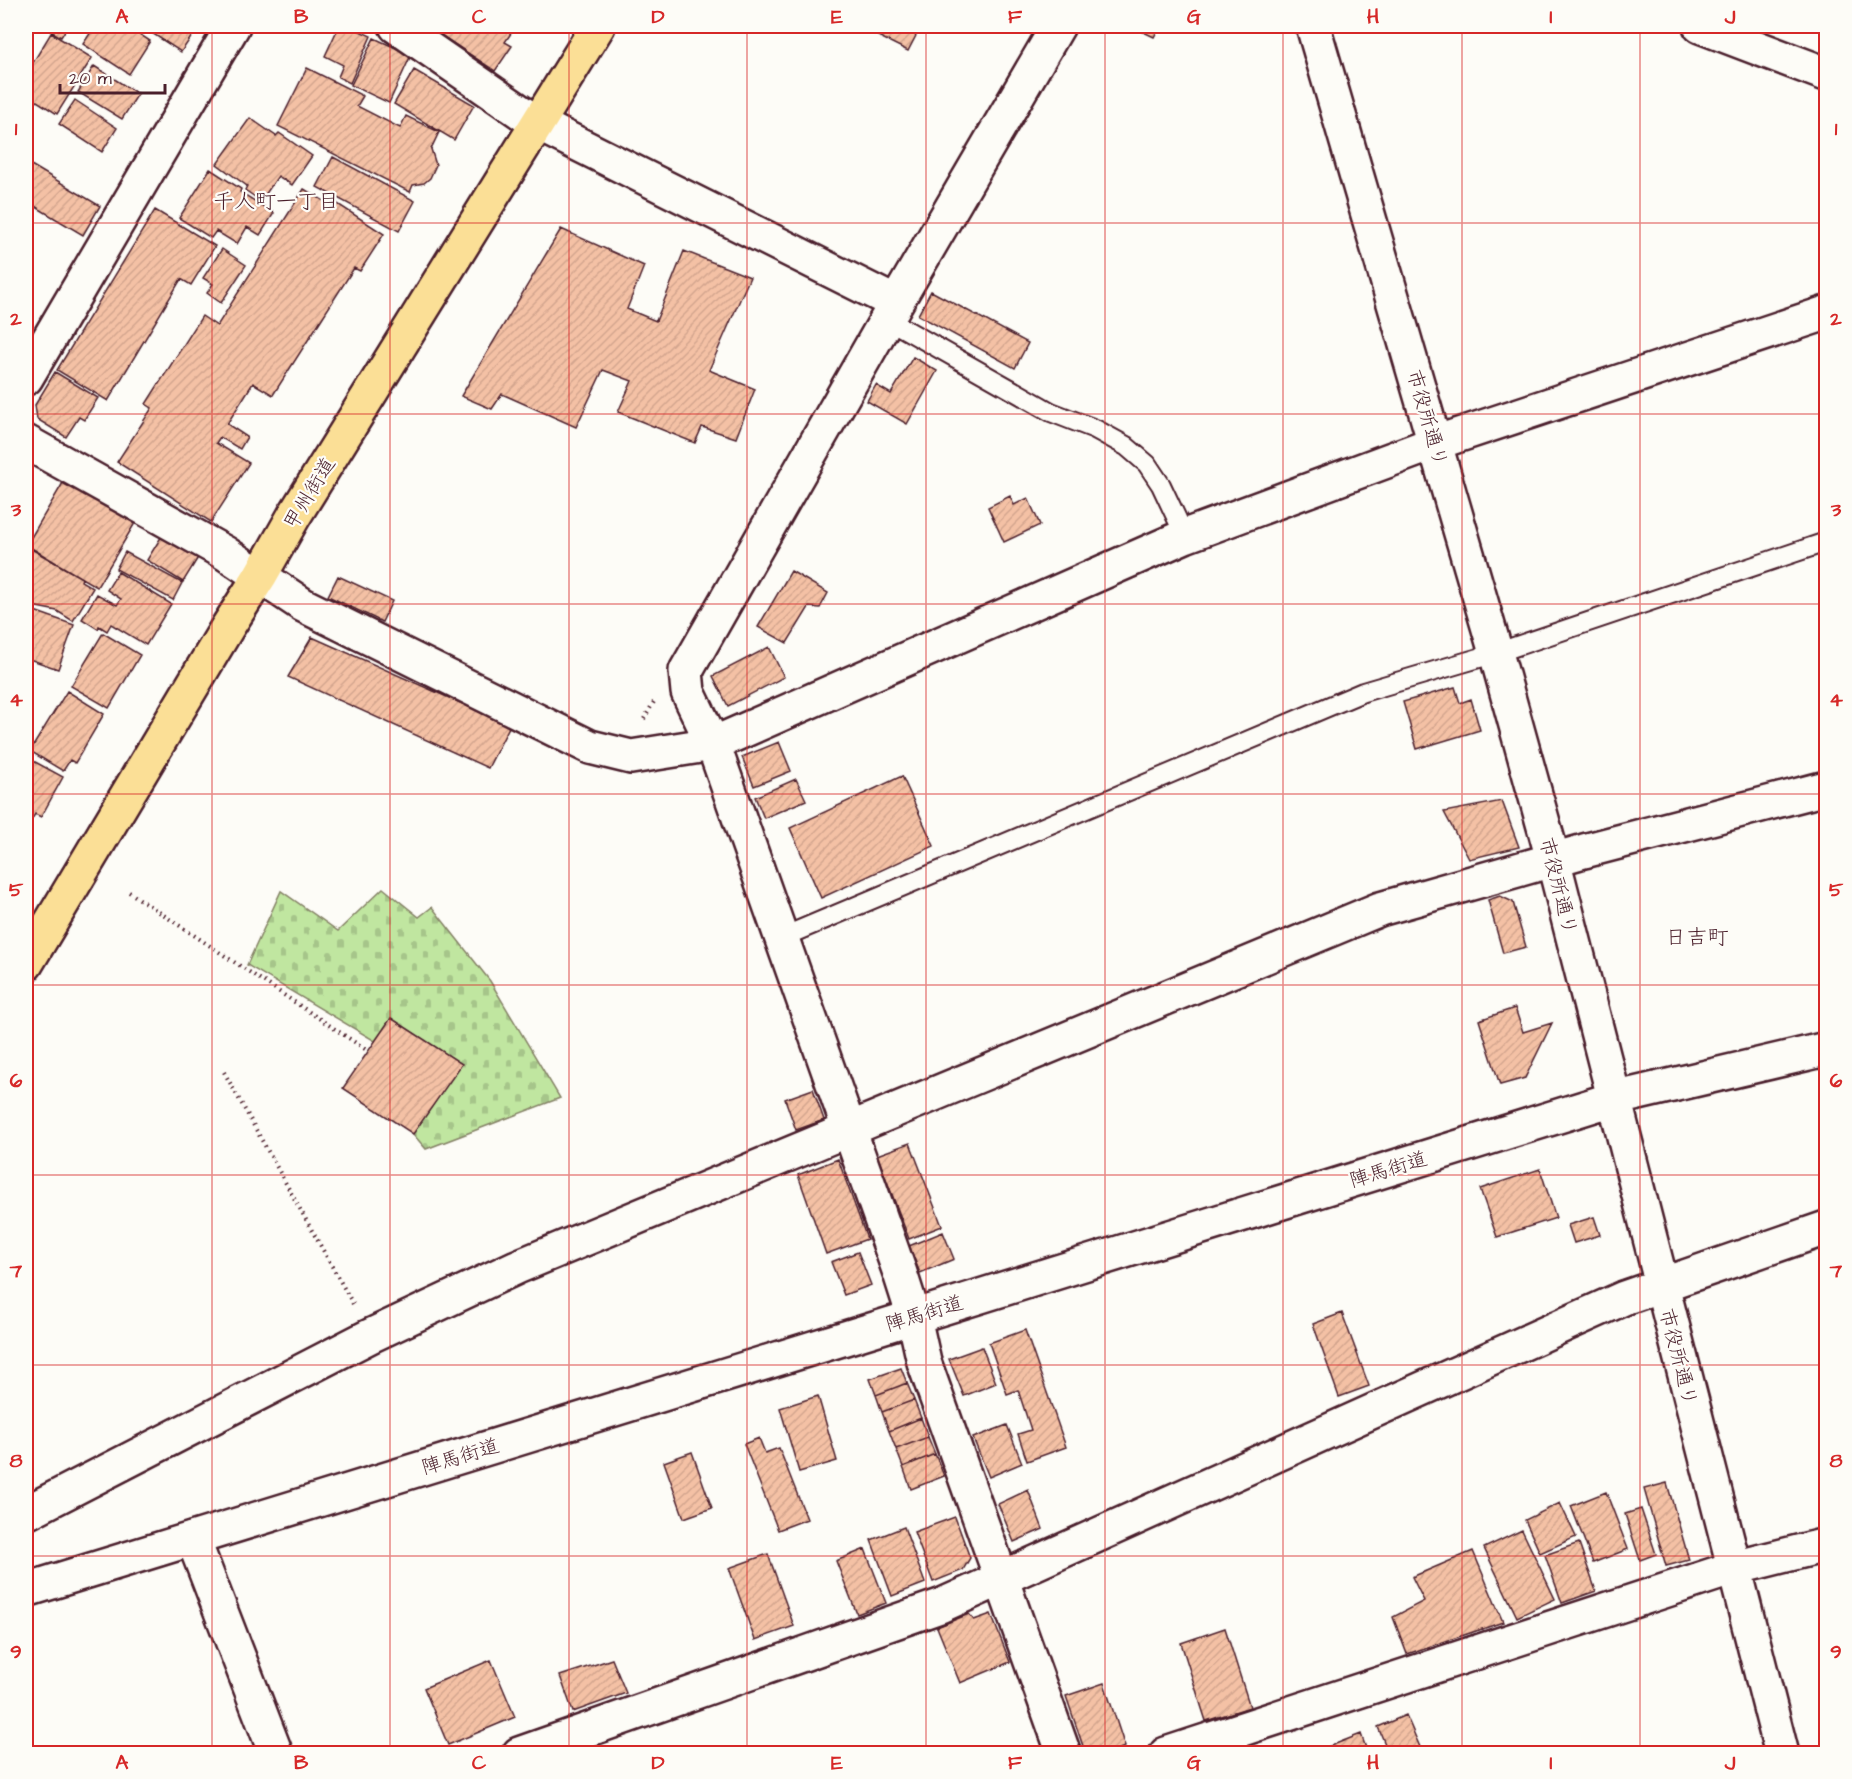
<svg xmlns="http://www.w3.org/2000/svg" width="1852" height="1779" font-family="'Architects Daughter','Klee One',sans-serif">
<style>
.cemetery{fill:url(#cemetery-stones);stroke:#858266;stroke-width:1.5}
.building{fill:url(#building-hatch);stroke:#4a1f2b;stroke-width:1.5}
.lines{fill:none;stroke-linecap:round;stroke-linejoin:round}
.lane-casing{stroke:#4a1f2b;stroke-width:22}
.street-casing{stroke:#4a1f2b;stroke-width:38}
.secondary-casing{stroke:#4a1f2b;stroke-width:38}
.highway-casing{stroke:#4a1f2b;stroke-width:38}
.path{stroke:#4a1f2b;stroke-width:4;stroke-dasharray:1.5 4.5;stroke-linecap:butt}
.lane{stroke:#fdfcf7;stroke-width:18}
.street{stroke:#fdfcf7;stroke-width:33}
.secondary{stroke:#fdfcf7;stroke-width:33}
.highway{stroke:#fbdf96;stroke-width:33}
.grid{fill:none;stroke:#d62828;stroke-width:1.5;stroke-opacity:0.55}
.labels{text-anchor:middle;stroke-width:4.5;stroke-linejoin:round;paint-order:stroke}
.street-label{font-size:20px;fill:#4a1f2b;stroke:#fdfcf7}
.neighbourhood-label{font-size:21px;fill:#4a1f2b;stroke:#fdfcf7}
.neatline{fill:none;stroke:#d62828;stroke-width:2}
.grid-label{font-size:20px;text-anchor:middle;font-weight:bold;fill:#d62828}
</style>
<defs>
<pattern id="cemetery-stones" width="16" height="16" patternUnits="userSpaceOnUse" patternTransform="scale(1.5)"><rect width="16" height="16" fill="#c0e6a0"/><path d="M2 7V4a2 2 0 0 1 4 0v3zM10 15v-3a2 2 0 0 1 4 0v3z" fill="#a6c58a"/></pattern>
<pattern id="building-hatch" width="6" height="6" patternUnits="userSpaceOnUse" patternTransform="scale(1.5)"><rect width="6" height="6" fill="#f4c1a5"/><path d="M-1 1l2-2M0 6l6-6M5 7l2-2" fill="none" stroke="#d3a58e"/></pattern>
</defs>
<rect width="100%" height="100%" fill="#fdfcf7"/>
<filter id="ink" filterUnits="userSpaceOnUse"><feTurbulence type="fractalNoise" baseFrequency=".0167" numOctaves="2"/><feDisplacementMap in="SourceGraphic" scale="12" xChannelSelector="R" yChannelSelector="G"/><feConvolveMatrix kernelMatrix="1 2 1 2 8 2 1 2 1" color-interpolation-filters="sRGB"/></filter>
<g filter="url(#ink)">
<path class="cemetery" d="M383,888L419,917L432,907L490,981L560,1098L426,1149L413,1134L461,1064L391,1018L375,1041L247,965L281,891L338,931Z"/>
<path class="building" d="M42,26H68L61,37Z
M95,26H127L150,41L129,74L83,44Z
M141,26H199L181,52Z
M339,26H349L371,36L350,83L338,77L343,65L325,56Z
M427,26H516L505,42L512,46L495,71Z
M858,26H921L908,51Z
M1131,26H1160L1154,37Z
M51,33L92,58L57,114L26,94V74Z
M374,38L411,55L389,103L351,85Z
M94,66L138,94L122,119L78,92Z
M307,68L363,96L357,106L400,128L406,116L439,132L431,149L436,165L430,178L424,183L413,185L410,192L278,126Z
M414,70L474,105L454,140L394,104Z
M75,100L117,128L102,152L59,124Z
M250,118L276,136L279,133L312,156L292,185L278,176L261,201L245,190L247,186L217,164Z
M333,157L415,201L399,231L317,187Z
M26,162L100,206L83,235L26,201Z
M210,169L241,189L240,192L274,213L260,235L247,227L237,244L216,231L211,238L179,218Z
M304,189L324,201L327,197L384,234L360,271L354,268L273,395L253,383L227,424L247,437L240,449L220,437L216,443L249,463L211,522L117,462L152,408L146,404L202,316L217,326Z
M155,210L215,246L191,285L181,279L108,401L57,370Z
M561,229L644,266L627,309L656,321L684,251L750,277L709,370L755,389L736,438L702,427L695,443L618,412L632,381L603,370L576,427L502,394L492,409L461,396Z
M222,249L246,265L221,303L207,293L213,284L203,278Z
M931,291L1028,343L1015,368L918,315Z
M913,357L937,371L907,424L867,401L876,385L891,394Z
M55,372L98,398L84,420L79,417L66,437L37,419L35,405Z
M64,481L135,523L97,587L26,546Z
M1010,496L1014,505L1028,498L1040,525L1004,542L988,507Z
M163,534L199,556L183,582L147,560Z
M28,546L82,578L81,581L93,588L73,621L57,611L32,606L26,602V548L27,549Z
M125,552L182,583L173,600L116,569Z
M791,571L828,593L820,608L809,607L787,643L758,627Z
M118,572L171,604L146,645L111,624L107,631L99,626L98,629L82,619L97,594L117,605L121,599L107,590Z
M338,576L392,601L382,622L328,596Z
M26,608L74,625L58,669L26,658Z
M103,633L140,655L109,708L71,686Z
M312,637L510,725L488,768L288,677Z
M769,647L784,677L728,706L713,676Z
M1455,687L1460,703L1471,699L1480,730L1417,749L1403,702Z
M67,691L104,714L75,763L70,760L63,771L30,751Z
M779,742L791,771L754,786L742,757Z
M26,757L63,777L41,817L35,814L32,819L26,815Z
M902,776L934,846L821,898L790,828Z
M796,779L806,800L764,818L755,797Z
M1502,801L1519,847L1469,859L1444,812Z
M1500,896L1513,902L1526,947L1503,953L1488,900Z
M1515,1008L1523,1032L1552,1023L1525,1078L1500,1085L1479,1020Z
M391,1018L462,1064L413,1134L343,1088Z
M813,1089L824,1120L796,1130L785,1099Z
M910,1143L942,1226L909,1239L877,1155Z
M838,1159L867,1239L826,1254L798,1175Z
M1540,1169L1556,1218L1497,1237L1480,1189Z
M1594,1217L1600,1235L1574,1243L1568,1225Z
M943,1232L954,1259L920,1273L909,1246Z
M858,1252L871,1285L844,1295L831,1262Z
M1342,1313L1369,1386L1339,1397L1313,1324Z
M1025,1330L1066,1447L1027,1461L1018,1434L1031,1430L1018,1390L1007,1394L989,1343Z
M982,1347L996,1383L964,1396L949,1359Z
M901,1368L907,1383L876,1395L870,1379Z
M907,1383L914,1400L882,1412L876,1395Z
M818,1396L837,1461L799,1472L780,1408Z
M914,1400L921,1418L889,1431L882,1412Z
M921,1418L928,1437L896,1449L889,1431Z
M1007,1425L1022,1463L989,1477L973,1438Z
M928,1437L935,1454L903,1467L896,1449Z
M759,1438L765,1453L779,1448L807,1519L778,1530L744,1444Z
M692,1452L712,1508L684,1518L664,1462Z
M935,1454L944,1476L911,1489L903,1467Z
M1667,1483L1689,1560L1666,1566L1644,1489Z
M1028,1490L1043,1529L1014,1542L998,1504Z
M1606,1492L1628,1549L1593,1563L1571,1506Z
M1560,1503L1576,1537L1540,1553L1525,1520Z
M1641,1509L1656,1554L1640,1560L1625,1514Z
M955,1517L970,1558L963,1570L933,1582L914,1532Z
M904,1527L925,1583L892,1596L871,1540Z
M1522,1530L1555,1599L1517,1617L1484,1548Z
M1579,1543L1596,1591L1562,1603L1545,1555Z
M865,1549L886,1603L857,1614L836,1561Z
M1473,1551L1503,1622L1407,1654L1393,1617L1424,1601L1412,1577Z
M768,1554L794,1626L755,1640L729,1568Z
M969,1614L974,1620L991,1614L1010,1662L960,1683L937,1627Z
M1225,1628L1250,1707L1206,1721L1181,1643Z
M612,1659L626,1693L573,1712L560,1676Z
M491,1660L515,1717L448,1745L424,1688Z
M1104,1683L1125,1747L1104,1754H1088L1085,1752L1066,1696Z
M1406,1715L1423,1754H1389L1378,1727Z
M1361,1734L1368,1754H1316L1315,1752Z"/>
<g class="lines">
<g class="lane-casing">
<path id="lane" d="M887,319L1051,412L1095,429L1126,446L1147,464L1161,485L1185,536
M783,937L1363,692L1496,653L1826,542"/>
</g>
<g class="street-casing">
<path id="street" d="M396,26L538,124L896,303
M1058,26L896,303L686,671L688,692L713,744L900,1273L914,1317L924,1362L1064,1754
M1700,26L1826,74
M26,442L225,553L303,605L590,747L631,757L713,744L1185,536L1435,443L1826,313
M26,1513L370,1336L517,1267L1380,909L1584,851L1826,788
M193,1539L276,1754
M519,1754L940,1606L1624,1298L1826,1228
M1166,1754L1734,1568L1826,1545"/>
</g>
<g class="secondary-casing">
<path id="secondary" d="M1313,26L1496,653L1553,859L1782,1754
M26,378L233,26
M26,1590L881,1327L1613,1099L1826,1049"/>
</g>
<g class="highway-casing">
<path id="highway" d="M26,964L227,628L260,576L294,516L598,26"/>
</g>
<path class="path" d="M644,719L655,700
M129,892L368,1051
M224,1072L354,1306"/>
<use href="#lane" class="lane"/>
<use href="#street" class="street"/>
<use href="#secondary" class="secondary"/>
<use href="#highway" class="highway"/>
</g>
</g>
<path class="grid" d="M212,26V1754M390,26V1754M569,26V1754M747,26V1754M926,26V1754M1105,26V1754M1283,26V1754M1462,26V1754M1640,26V1754M26,223H1826M26,414H1826M26,604H1826M26,794H1826M26,985H1826M26,1175H1826M26,1365H1826M26,1556H1826"/>
<g class="labels">
<g class="street-label">
<text transform="translate(1428 418) rotate(74)" y="7">市役所通り</text>
<text transform="translate(309 493) rotate(-59)" y="7">甲州街道</text>
<text transform="translate(1559 886) rotate(76)" y="7">市役所通り</text>
<text transform="translate(1388 1169) rotate(-17)" y="7">陣馬街道</text>
<text transform="translate(924 1313) rotate(-17)" y="7">陣馬街道</text>
<text transform="translate(1679 1357) rotate(76)" y="7">市役所通り</text>
<text transform="translate(460 1456) rotate(-17)" y="7">陣馬街道</text>
</g>
<g class="neighbourhood-label">
<text x="276" y="208">千人町一丁目</text>
<text x="1697" y="944">日吉町</text>
</g>
</g>
<rect width="1852" height="1779" fill="none" stroke="#fdfcf7" stroke-width="66"/>
<path d="M60 84v9h105v-9" fill="none" stroke="#4a1f2b" stroke-width="3"/>
<text x="69" y="84" font-size="18" fill="#4a1f2b" stroke="#fdfcf7" stroke-width="4.5" paint-order="stroke">20 m</text>
<rect x="33" y="33" width="1786" height="1713" class="neatline"/>
<g class="grid-label">
<text x="122" y="23">A</text>
<text x="301" y="23">B</text>
<text x="479" y="23">C</text>
<text x="658" y="23">D</text>
<text x="837" y="23">E</text>
<text x="1015" y="23">F</text>
<text x="1194" y="23">G</text>
<text x="1373" y="23">H</text>
<text x="1551" y="23">I</text>
<text x="1730" y="23">J</text>
<text x="16" y="135">1</text>
<text x="1836" y="135">1</text>
<text x="16" y="325">2</text>
<text x="1836" y="325">2</text>
<text x="16" y="516">3</text>
<text x="1836" y="516">3</text>
<text x="16" y="706">4</text>
<text x="1836" y="706">4</text>
<text x="16" y="896">5</text>
<text x="1836" y="896">5</text>
<text x="16" y="1087">6</text>
<text x="1836" y="1087">6</text>
<text x="16" y="1277">7</text>
<text x="1836" y="1277">7</text>
<text x="16" y="1467">8</text>
<text x="1836" y="1467">8</text>
<text x="16" y="1658">9</text>
<text x="1836" y="1658">9</text>
<text x="122" y="1769">A</text>
<text x="301" y="1769">B</text>
<text x="479" y="1769">C</text>
<text x="658" y="1769">D</text>
<text x="837" y="1769">E</text>
<text x="1015" y="1769">F</text>
<text x="1194" y="1769">G</text>
<text x="1373" y="1769">H</text>
<text x="1551" y="1769">I</text>
<text x="1730" y="1769">J</text>
</g>
</svg>
